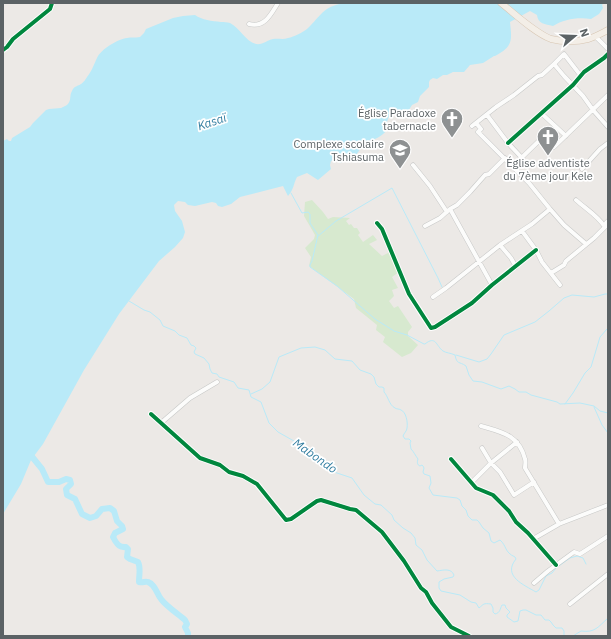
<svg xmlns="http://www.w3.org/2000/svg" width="611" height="639" font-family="'IBM Plex Sans',sans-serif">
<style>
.green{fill:#d7e9cf}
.water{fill:#b9eaf8}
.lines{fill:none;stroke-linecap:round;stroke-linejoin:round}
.stream{stroke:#b9eaf8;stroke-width:1}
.river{stroke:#b9eaf8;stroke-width:6}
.minor-casing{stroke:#c7c8c7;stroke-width:5}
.primary-casing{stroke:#d7c5b1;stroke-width:7}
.minor{stroke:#fcfcfb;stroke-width:4}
.primary{stroke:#f3eee7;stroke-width:6}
.cycleway-casing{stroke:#fff;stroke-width:6}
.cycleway{stroke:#00873e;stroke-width:4}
.labels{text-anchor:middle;stroke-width:3.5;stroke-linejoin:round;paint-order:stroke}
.poi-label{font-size:11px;fill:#5b6265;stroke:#fff;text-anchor:end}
.water-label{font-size:12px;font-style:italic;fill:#307c9f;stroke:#fff}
</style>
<rect width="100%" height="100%" fill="#ece9e6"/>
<path class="green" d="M312,200L323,212L328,219L333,217L350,218L346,221L349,225L351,224L354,228H357L360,233L358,235L363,242L373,235L377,240L369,244L382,256L390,252L399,272L392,277L398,288L392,290L394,296L389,301L394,308L398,306L412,327L408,332V336L418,345L411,353L402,357L383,342L385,337L376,330L377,325L356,308L354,299L309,266L311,257L305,248L314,239L315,235L304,216L305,202Z"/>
<path class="water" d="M344,3H604L602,5L603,8L599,14L591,19C578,17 564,19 553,26C545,24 538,24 537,15L530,11L510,22C512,41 513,46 495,56H494L483,63L470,65L464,72H453L447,75H443L437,79L433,78L430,80L429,82V87L420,96L418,102L412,105L405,116L397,111C386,114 390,120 384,127L387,130C381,137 375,140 366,141L356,155L340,163L337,158L331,161L330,165L331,169L318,180L307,173L297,177C293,185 294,189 288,196L283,186L240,197L231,204L222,207L218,206L216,203L212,202L195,206L188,205L185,202L178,201L174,205L175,211L182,221L185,232L183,238L175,247L159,261L119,314L84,370L43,444L31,460L21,484L3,514V141L7,139L9,141H11L12,138L30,127L33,123L46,110L49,109L61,108L67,105C72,100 69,96 72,91C74,86 78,86 81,84C83,83 86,79 87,77C92,71 94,64 97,58C101,49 118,39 127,38C131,37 135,38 140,37L144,33L146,29L173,18L183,16L195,15C202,20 212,21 221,22C224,22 227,22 230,23C240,28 245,41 256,44C263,45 267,40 273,39C278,38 283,40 288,38C294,37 303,32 307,29C322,15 322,7 344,3Z"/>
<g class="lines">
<path class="stream" d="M291,193L302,213L308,212L310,214V223L318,235L312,261L310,265V267L337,286L375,319L394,331L407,335L424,344H425C436,335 436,346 443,351C446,353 451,353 455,355C457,365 459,361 466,366L469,375L473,381L482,382L501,389L509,386L515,389L519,392H526L531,395L557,402L560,404L580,403L594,406L600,411L608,413
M317,237L336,221L392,188L438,278L442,287
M129,301L144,310L150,312L160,320L163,326L175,331L179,335L187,338L191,345L194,346L196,348L194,352L195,354L204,358L209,364L210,369L212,373L217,374L219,377L234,382L238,388L249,390L251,397L261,402L269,423L278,432L301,445L307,452L323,460L332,467L334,472L352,478L364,495L375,504L381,505L392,515L394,520L403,528L411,533L415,538L416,545L422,550L427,560L437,571C444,570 451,568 454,575L453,577L444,579L439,582V588L441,591L460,595L471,602L476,603L479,608C484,604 483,603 491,604L493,608V612L495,614C500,613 500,609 502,605H505L506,608L510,612L507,615V617L514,622L518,621L520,611L523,610H526L536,615H541L545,620H549L551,622L553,625L556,628H562L564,631V636
M456,355L479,362L487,359L491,354L504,335L535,322L549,311L564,298L572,295L594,297L605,294H608
M251,394L262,389L270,382L279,357L301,348L315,347L325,350L335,359L352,361L360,370L371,374L374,377L376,384L379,387H382L384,388V392C388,396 389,405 395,408C396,409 400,409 401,410C406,412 408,422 407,428C407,431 404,433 403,436L405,439H409L411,441L410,443L411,449C414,452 415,455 418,459C417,462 417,465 420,466L422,465L423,466L424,468L423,472L424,474L430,476L431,483L429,488L433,495L457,498L460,500L462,506L466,510L468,516L472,520H477L479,522L483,528L489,533L491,541L494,543L500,540C507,546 504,552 515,557L516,559C502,576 524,585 536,592L539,590L546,576L552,573L556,568L570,558L577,556L583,558L586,564
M565,404L573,393L585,373L591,367L600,337L607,329
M594,407L602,425L608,433
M573,636L581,631C595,633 598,627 608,618"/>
<path class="river" d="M29,453L42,469L48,482H59L66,479L70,480L71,484L66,489L67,495L75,499L82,514L90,518L96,516L102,509L110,508L114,511L117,521L122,526L123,529L115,533L113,537C116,543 119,548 126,547L128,549L127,557L130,559L138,562C141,567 139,575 139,582C143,583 145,581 148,582C155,584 157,594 161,599C166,606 178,614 185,620L187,624L185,627L188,633V636"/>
<g class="minor-casing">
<path id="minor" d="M249,24C265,28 271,14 278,3
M595,36L608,49
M3,50L7,47L13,39L50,9L52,3
M581,76L564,54L554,64L564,76L583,96L593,110L608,127
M541,113L566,136
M487,115L508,143L522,158
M476,123L481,129L478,132L529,183L550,209L564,225L586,244
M472,126L496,107L514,95L538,76L542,75L554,64
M508,143L573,85L584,72L604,58L608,54
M413,165L430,186L447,212
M513,166L544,136L554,147L608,95
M582,169L600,149L608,143
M576,200C586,209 597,215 605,227
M450,209L492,285
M377,223L382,229L409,294L431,328L435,327L472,303L492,285L536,250
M425,226L440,218L450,209L457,205L470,192L485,175L489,174L505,158
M522,231L536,250L542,262L560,285
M500,245L511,258L516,267
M551,273L564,265L566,261L594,238L605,227L606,223L608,221
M433,297L446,288L500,245L532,224L550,209
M151,414L200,458L220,465L229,472L243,476L257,484L286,520L291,519L317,501L321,500L350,509L356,510L382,532L404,561L421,588L426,592L432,603L451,627L469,636
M161,423L190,398L217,382
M481,426C502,432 519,435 525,459C526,462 525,465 525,468L559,524
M482,448L491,463L500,472L514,495L534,482
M451,459L476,488L493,495L509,511L516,522L528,533L556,565
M471,483L491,463L517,442
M533,539L559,524L608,505
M534,583L548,571L574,552L580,554L608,536
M570,604L608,574"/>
</g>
<g class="primary-casing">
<path id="primary" d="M501,3C515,14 535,33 551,39C562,42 577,42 588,39C595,37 602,33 608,30"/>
</g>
<use href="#minor" class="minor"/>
<use href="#primary" class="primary"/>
<g class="cycleway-casing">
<path id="cycleway" d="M3,50L7,47L13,39L50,9L52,3
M508,143L573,85L584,72L604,58L608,54
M377,223L382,229L409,294L431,328L435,327L472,303L492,285L536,250
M151,414L200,458L220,465L229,472L243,476L257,484L286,520L291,519L317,501L321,500L350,509L356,510L382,532L404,561L421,588L426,592L432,603L451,627L469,636
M451,459L476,488L493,495L509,511L516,522L528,533L556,565"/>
</g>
<use href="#cycleway" class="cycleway"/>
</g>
<defs>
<g id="church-pin" transform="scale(1.15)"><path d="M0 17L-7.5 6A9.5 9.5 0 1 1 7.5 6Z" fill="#8e9192" stroke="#fff"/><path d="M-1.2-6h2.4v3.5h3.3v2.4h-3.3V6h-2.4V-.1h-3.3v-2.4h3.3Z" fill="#fff"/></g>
<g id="school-pin" transform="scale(1.15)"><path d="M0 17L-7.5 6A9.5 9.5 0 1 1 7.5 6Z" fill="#8e9192" stroke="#fff"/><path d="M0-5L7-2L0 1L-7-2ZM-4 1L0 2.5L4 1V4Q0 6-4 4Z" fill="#fff"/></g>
</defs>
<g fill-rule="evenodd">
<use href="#church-pin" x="452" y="119"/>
<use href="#church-pin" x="548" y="137"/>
<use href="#school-pin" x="400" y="150"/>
</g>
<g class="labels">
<g class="poi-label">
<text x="436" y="117">Église Paradoxe<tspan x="436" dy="13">tabernacle</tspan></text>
<text x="384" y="148">Complexe scolaire<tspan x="384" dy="13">Tshiasuma</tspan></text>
<text x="548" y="167" text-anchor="middle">Église adventiste<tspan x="548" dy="13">du 7ème jour Kele</tspan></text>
</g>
<g class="water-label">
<text transform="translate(212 122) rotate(-19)" y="4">Kasaï</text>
<text transform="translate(315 456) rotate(35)" y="4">Mabondo</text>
</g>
</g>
<rect width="611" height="639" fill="none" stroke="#5b6265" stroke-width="8"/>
<g transform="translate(575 36) rotate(71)" stroke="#ffffff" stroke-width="3" paint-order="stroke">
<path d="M0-3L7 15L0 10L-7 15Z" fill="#5b6265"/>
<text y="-6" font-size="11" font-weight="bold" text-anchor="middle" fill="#5b6265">N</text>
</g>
</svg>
